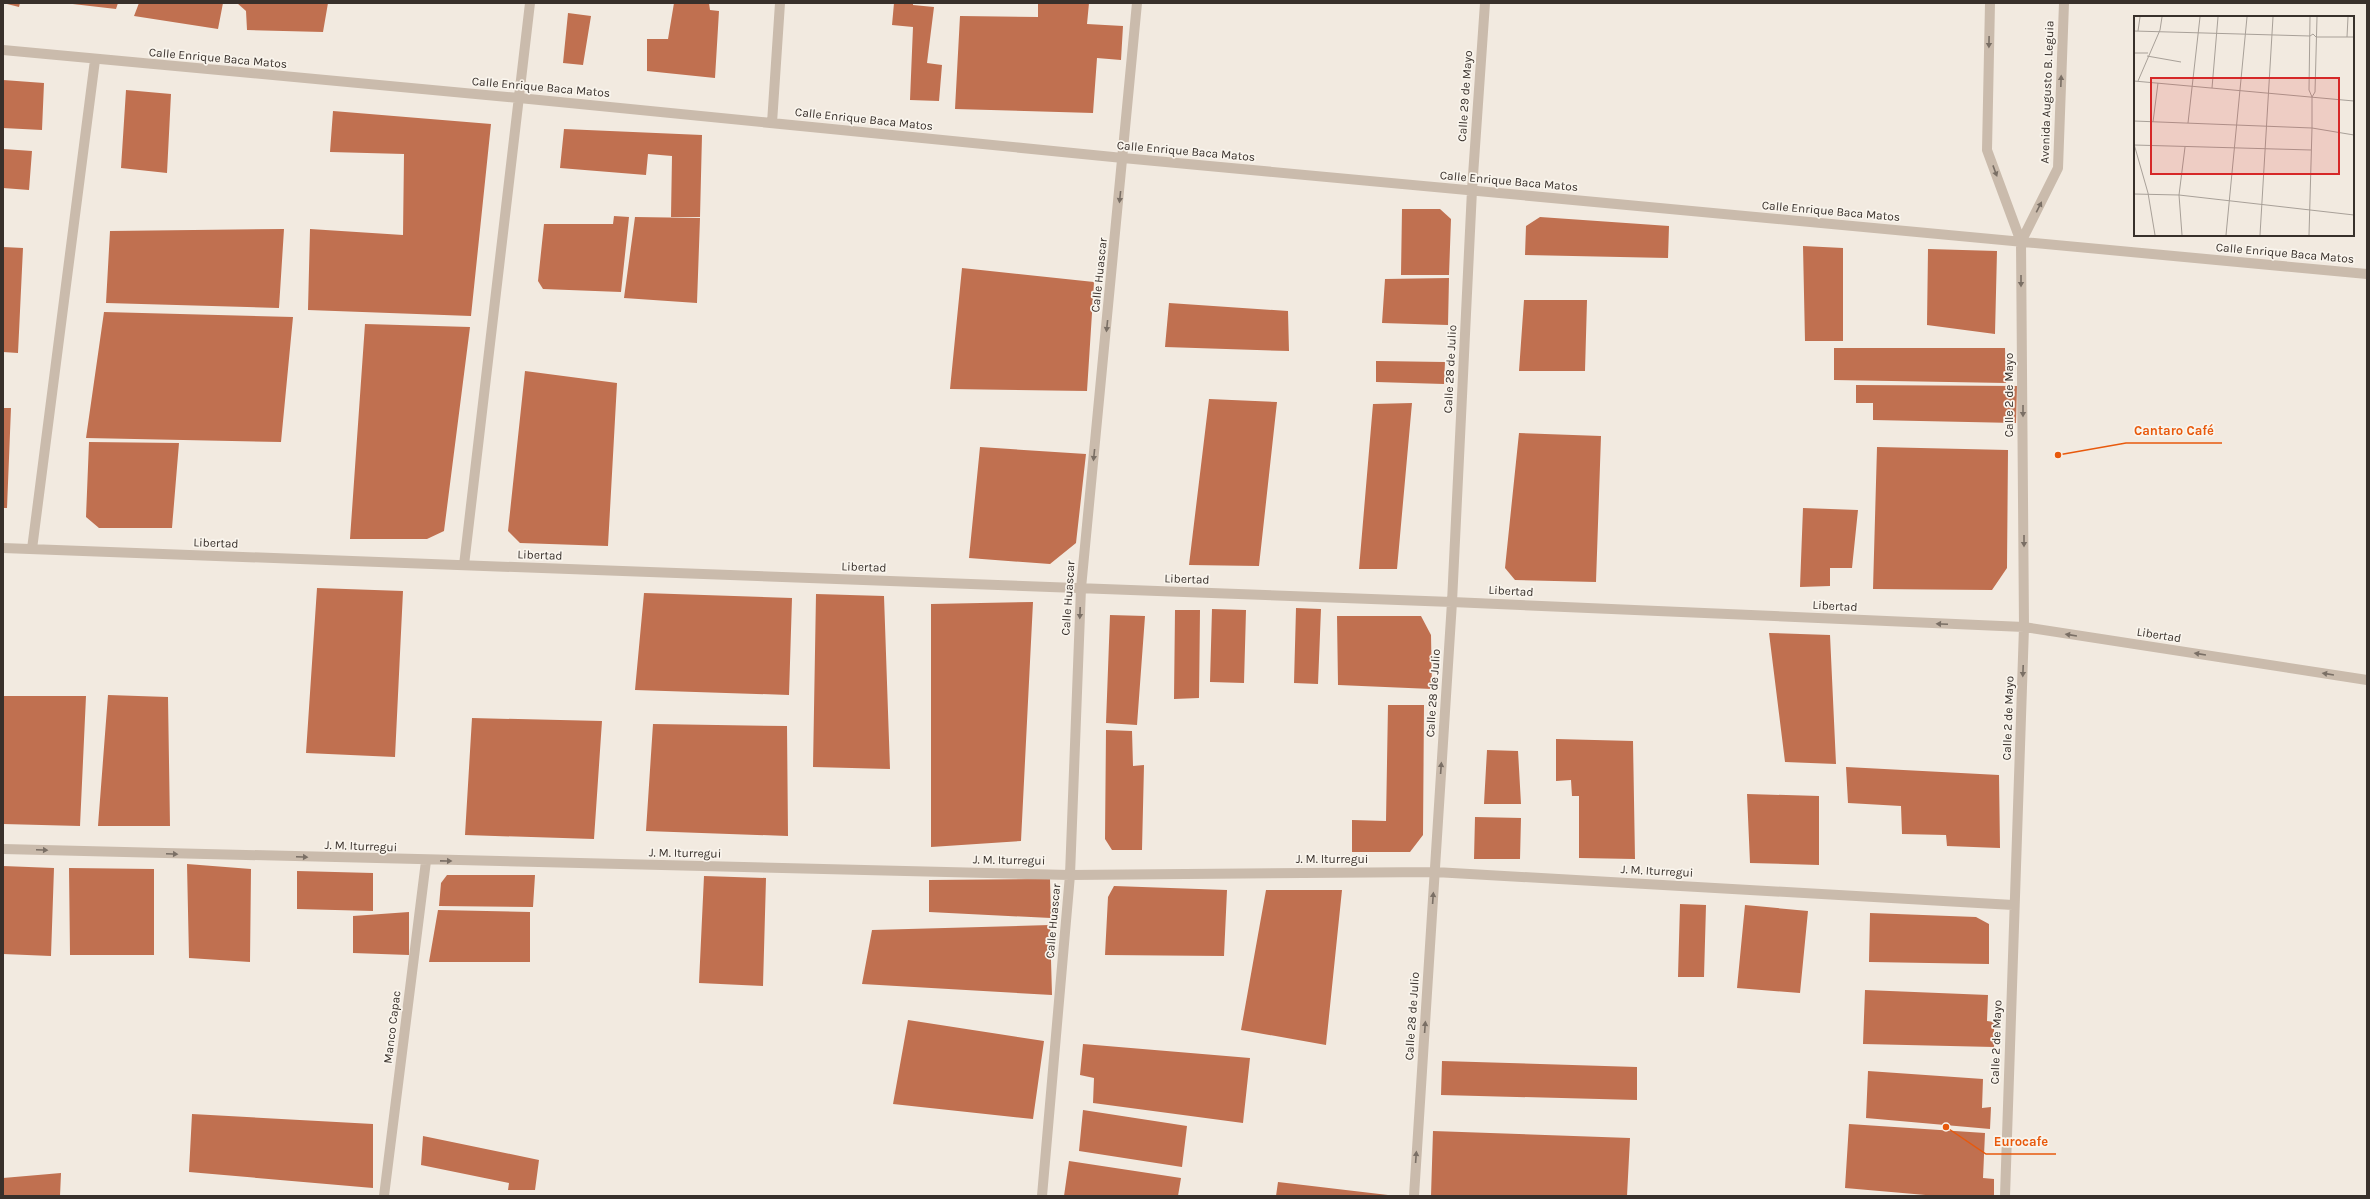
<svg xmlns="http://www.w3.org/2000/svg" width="2370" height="1199" font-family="Karla,sans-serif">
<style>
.building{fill:#c07050}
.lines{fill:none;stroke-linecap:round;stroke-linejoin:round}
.minor{stroke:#cabbac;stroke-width:10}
.oneway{fill:#7a6f65}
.labels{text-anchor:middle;stroke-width:3.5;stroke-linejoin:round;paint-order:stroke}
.street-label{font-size:12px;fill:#38302b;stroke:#f9f4ec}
.inset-road{fill:none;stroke:#a8a098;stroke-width:1}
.view{fill:#d62828;fill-opacity:0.15;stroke:#d62828;stroke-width:2}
.inset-edge{fill:none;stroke:#38302b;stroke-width:2}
.leader{fill:none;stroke:#e8590c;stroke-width:1.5}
.callout-dot{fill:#e8590c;stroke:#f9f4ec;stroke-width:1.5}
.callout-label{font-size:13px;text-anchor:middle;font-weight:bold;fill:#e8590c;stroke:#f9f4ec;stroke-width:3.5;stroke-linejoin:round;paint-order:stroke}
</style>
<rect width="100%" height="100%" fill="#f2eae0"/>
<path class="building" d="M3,3H20L19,7Z
M64,3H118L116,9Z
M139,3H223L218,29L134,16Z
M237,3H328L323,32L247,30L246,11Z
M674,3H709L710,10L719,11L715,78L647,71V39H668Z
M894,3H913V5L934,7L927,63L942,65L939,101L910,100L913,27L892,25Z
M1038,3H1089L1087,24L1123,26L1121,60L1097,58L1093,113L955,109L960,16L1038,17Z
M568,13L591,16L583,65L563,63Z
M3,80L44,83L42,130L3,128Z
M126,90L171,94L167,173L121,168Z
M333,111L491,124L471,316L308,310L310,229L403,235L404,154L330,152Z
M564,129L702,135L700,217H671L672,156L648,154L646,175L560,168Z
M3,149L32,151L29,190L3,188Z
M1402,209H1440L1451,219L1449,275H1401Z
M614,216L629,217L621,292L543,289L538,281L544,224H613Z
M635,217L700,218L697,303L624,298Z
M1540,217L1669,226L1668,258L1525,255L1526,226Z
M284,229L279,308L106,303L110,231Z
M1803,246L1843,248V341H1805Z
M3,247L23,248L18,353L3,352Z
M1928,249L1997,251L1995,334L1927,325Z
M962,268L1094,282L1087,391L950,389Z
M1449,278L1448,325L1382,323L1385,279Z
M1524,300H1587L1585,371H1519Z
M1169,303L1288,311L1289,351L1165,347Z
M104,312L293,317L281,442L86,438Z
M365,324L470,327L444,531L427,539H350Z
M1834,348H2005L2006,383L1834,380Z
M1376,361L1445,362L1444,384L1376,382Z
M525,371L617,383L608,546L520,543L508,531Z
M1856,385L2017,386L2016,423L1873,420V403H1856Z
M1209,399L1277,402L1259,566L1189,565Z
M1412,403L1397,569H1359L1373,404Z
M3,408H11L7,508H3Z
M1519,433L1601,436L1596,582L1515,580L1505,568Z
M89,442L179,443L172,528H99L86,517Z
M980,447L1086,454L1076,543L1050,564L969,558Z
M1877,447L2008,450L2007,568L1992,590L1873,589Z
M1803,508L1858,510L1852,568H1830V586L1800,587Z
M317,588L403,591L395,757L306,753Z
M644,593L792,598L789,695L635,690Z
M816,594L884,596L890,769L813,767Z
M1033,602L1021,841L931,847V604Z
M1296,608L1321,609L1318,684L1294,683Z
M1212,609L1246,610L1244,683L1210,682Z
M1175,610H1200L1199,698L1174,699Z
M1110,615L1145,616L1137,725L1106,723Z
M1337,616H1421L1431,635L1432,689L1338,685Z
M1769,633L1830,635L1836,764L1785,762Z
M108,695L168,697L170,826H98Z
M3,696H86L80,826L3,824Z
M1388,705H1424L1423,835L1410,852H1352V820L1386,821Z
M472,718L602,721L594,839L465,835Z
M653,724L787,726L788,836L646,831Z
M1106,730L1132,731L1133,766L1144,765L1142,850H1112L1105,839Z
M1556,739L1633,741L1635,859L1579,858V796H1572L1571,780L1556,781Z
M1487,750L1518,751L1521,804H1484Z
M1846,767L1999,775L2000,848L1947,846L1946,835L1902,834L1901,806L1848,803Z
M1747,794L1819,796V865L1750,863Z
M1475,817L1521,818L1520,859H1474Z
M187,864L251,869L250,962L189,958Z
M3,866L54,868L51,956L3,954Z
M69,868L154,869V955H70Z
M297,871L373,873V911L297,909Z
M447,875H535L533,907L439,906L441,883Z
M704,876L766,878L763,986L699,983Z
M1050,879L1051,918L929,912V880Z
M1114,886L1227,890L1224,956L1105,955L1108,897Z
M1266,890H1342L1326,1045L1241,1030Z
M1680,904L1706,905L1704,977H1678Z
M1745,905L1808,911L1800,993L1737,988Z
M438,910L530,912V962H429Z
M409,912V955L353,953V916Z
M1870,913L1976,917L1989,924V964L1869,962Z
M1050,925L1052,995L862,984L872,930Z
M1865,990L1988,995L1987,1021L1994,1022V1047L1863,1044Z
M908,1020L1044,1041L1033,1119L893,1104Z
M1083,1044L1250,1058L1243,1123L1093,1103L1094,1078L1080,1075Z
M1442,1061L1637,1067V1100L1441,1095Z
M1868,1071L1983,1079L1982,1108L1991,1107L1990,1129L1866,1118Z
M1083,1110L1187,1126L1182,1167L1079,1151Z
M192,1114L373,1124V1188L189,1172Z
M1849,1124L1985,1133L1983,1178L1994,1179V1196H1937L1845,1188Z
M1433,1131L1630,1138L1627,1196H1431Z
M423,1136L539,1160L535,1190H508L509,1183L421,1165Z
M1069,1161L1181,1178L1178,1196H1064Z
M61,1173L60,1196H3V1178Z
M1278,1182L1388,1195V1196H1276Z"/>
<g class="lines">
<path class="minor" d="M1990,3L1987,150L2021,242L2024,627L2005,1196
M3,50L519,98L1123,158L2367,274
M772,123L780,3
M2021,242L2058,168L2064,3
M3,548L1452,602L2024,627L2367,680
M32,549L95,60
M464,565L530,3
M3,849L1070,875L1435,872L2013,905
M384,1196L426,861
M1042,1196L1070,875L1081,588L1137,3
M1414,1196L1452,602L1472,190L1485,3"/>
</g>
<defs><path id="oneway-solid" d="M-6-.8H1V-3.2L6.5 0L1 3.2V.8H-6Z"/></defs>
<g class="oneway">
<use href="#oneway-solid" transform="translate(1989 42) rotate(91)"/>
<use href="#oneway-solid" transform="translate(2061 81) rotate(-88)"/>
<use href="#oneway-solid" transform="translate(1995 171) rotate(70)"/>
<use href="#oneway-solid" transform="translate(1120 197) rotate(96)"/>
<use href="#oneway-solid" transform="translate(2039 207) rotate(-63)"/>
<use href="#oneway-solid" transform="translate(2021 281) rotate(90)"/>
<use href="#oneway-solid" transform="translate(1107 326) rotate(96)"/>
<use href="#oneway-solid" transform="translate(2023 411) rotate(90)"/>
<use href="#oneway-solid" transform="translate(1094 455) rotate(96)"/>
<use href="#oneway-solid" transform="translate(2024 541) rotate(90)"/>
<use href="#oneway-solid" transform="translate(1080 613) rotate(92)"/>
<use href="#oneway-solid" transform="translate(1942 624) rotate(-177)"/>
<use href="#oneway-solid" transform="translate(2071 635) rotate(-171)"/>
<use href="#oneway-solid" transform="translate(2200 654) rotate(-171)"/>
<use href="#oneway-solid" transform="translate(2023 671) rotate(92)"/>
<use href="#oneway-solid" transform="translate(2328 674) rotate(-171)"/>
<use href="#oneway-solid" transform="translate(1441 768) rotate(-86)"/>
<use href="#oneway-solid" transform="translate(42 850) rotate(2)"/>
<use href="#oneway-solid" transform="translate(172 854) rotate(2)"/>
<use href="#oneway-solid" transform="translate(302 857) rotate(2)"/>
<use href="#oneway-solid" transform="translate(446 861) rotate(1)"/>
<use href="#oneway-solid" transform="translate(1433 898) rotate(-86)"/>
<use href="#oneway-solid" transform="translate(1425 1027) rotate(-86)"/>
<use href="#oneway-solid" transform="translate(1416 1157) rotate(-86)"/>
</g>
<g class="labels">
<g class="street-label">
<text transform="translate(218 58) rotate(5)" y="4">Calle Enrique Baca Matos</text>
<text transform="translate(541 87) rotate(5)" y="4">Calle Enrique Baca Matos</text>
<text transform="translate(2047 92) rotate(-88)" y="4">Avenida Augusto B. Leguia</text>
<text transform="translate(1465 96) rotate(-86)" y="4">Calle 29 de Mayo</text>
<text transform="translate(864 119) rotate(6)" y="4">Calle Enrique Baca Matos</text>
<text transform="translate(1186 151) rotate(5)" y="4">Calle Enrique Baca Matos</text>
<text transform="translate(1509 181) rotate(5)" y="4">Calle Enrique Baca Matos</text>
<text transform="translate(1831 211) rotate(5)" y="4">Calle Enrique Baca Matos</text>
<text transform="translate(2285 253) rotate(5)" y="4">Calle Enrique Baca Matos</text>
<text transform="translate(1099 275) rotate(-84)" y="4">Calle Huascar</text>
<text transform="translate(1450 369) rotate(-87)" y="4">Calle 28 de Julio</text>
<text transform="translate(2009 395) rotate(-90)" y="4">Calle 2 de Mayo</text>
<text transform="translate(216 543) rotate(2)" y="4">Libertad</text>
<text transform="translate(540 555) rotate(2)" y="4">Libertad</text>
<text transform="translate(864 567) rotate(2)" y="4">Libertad</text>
<text transform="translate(1187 579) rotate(2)" y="4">Libertad</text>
<text transform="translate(1511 591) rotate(3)" y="4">Libertad</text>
<text transform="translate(1068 598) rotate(-86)" y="4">Calle Huascar</text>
<text transform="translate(1835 606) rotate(3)" y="4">Libertad</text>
<text transform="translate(2159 635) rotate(9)" y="4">Libertad</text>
<text transform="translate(1433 693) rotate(-86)" y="4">Calle 28 de Julio</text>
<text transform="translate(2008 718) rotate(-88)" y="4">Calle 2 de Mayo</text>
<text transform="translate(361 846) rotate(2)" y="4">J. M. Iturregui</text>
<text transform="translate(685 853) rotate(1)" y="4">J. M. Iturregui</text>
<text x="1332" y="863">J. M. Iturregui</text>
<text transform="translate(1009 860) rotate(1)" y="4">J. M. Iturregui</text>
<text transform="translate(1657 871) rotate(3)" y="4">J. M. Iturregui</text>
<text transform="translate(1053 921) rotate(-85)" y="4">Calle Huascar</text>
<text transform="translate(1412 1016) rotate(-86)" y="4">Calle 28 de Julio</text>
<text transform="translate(392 1027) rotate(-83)" y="4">Manco Capac</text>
<text transform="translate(1996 1042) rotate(-88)" y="4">Calle 2 de Mayo</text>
</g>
</g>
<g transform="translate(2134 16)">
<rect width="220" height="220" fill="#f2eae0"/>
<path class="inset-road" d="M0,15L176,20L179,18L182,21H220M4,15L6,1M213,21L214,1M0,37H14M13,40L47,46M0,65L220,85M4,65L26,14L28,1M78,72L84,1M178,81L181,76L183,1M0,105L178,112L220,119M19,106L24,67M54,107L66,1M0,128L14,177L21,219M0,129L177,134M0,178L45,179L220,199M48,219L45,179L51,131M92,219L113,1M126,219L139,1M175,219L178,112V81L175,74L176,1"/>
<path class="view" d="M17,62H205V158H17Z"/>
<rect width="220" height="220" class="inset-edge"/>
</g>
<path class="leader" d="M2058 455L2126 443H2222M1946 1127L1986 1154H2056"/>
<g class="callout-dot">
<circle cx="2058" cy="455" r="4"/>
<circle cx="1946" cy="1127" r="4"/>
</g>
<g class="callout-label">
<text x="2174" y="435">Cantaro Café</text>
<text x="2021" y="1146">Eurocafe</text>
</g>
<rect width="2370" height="1199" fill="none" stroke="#38302b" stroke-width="8"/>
</svg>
